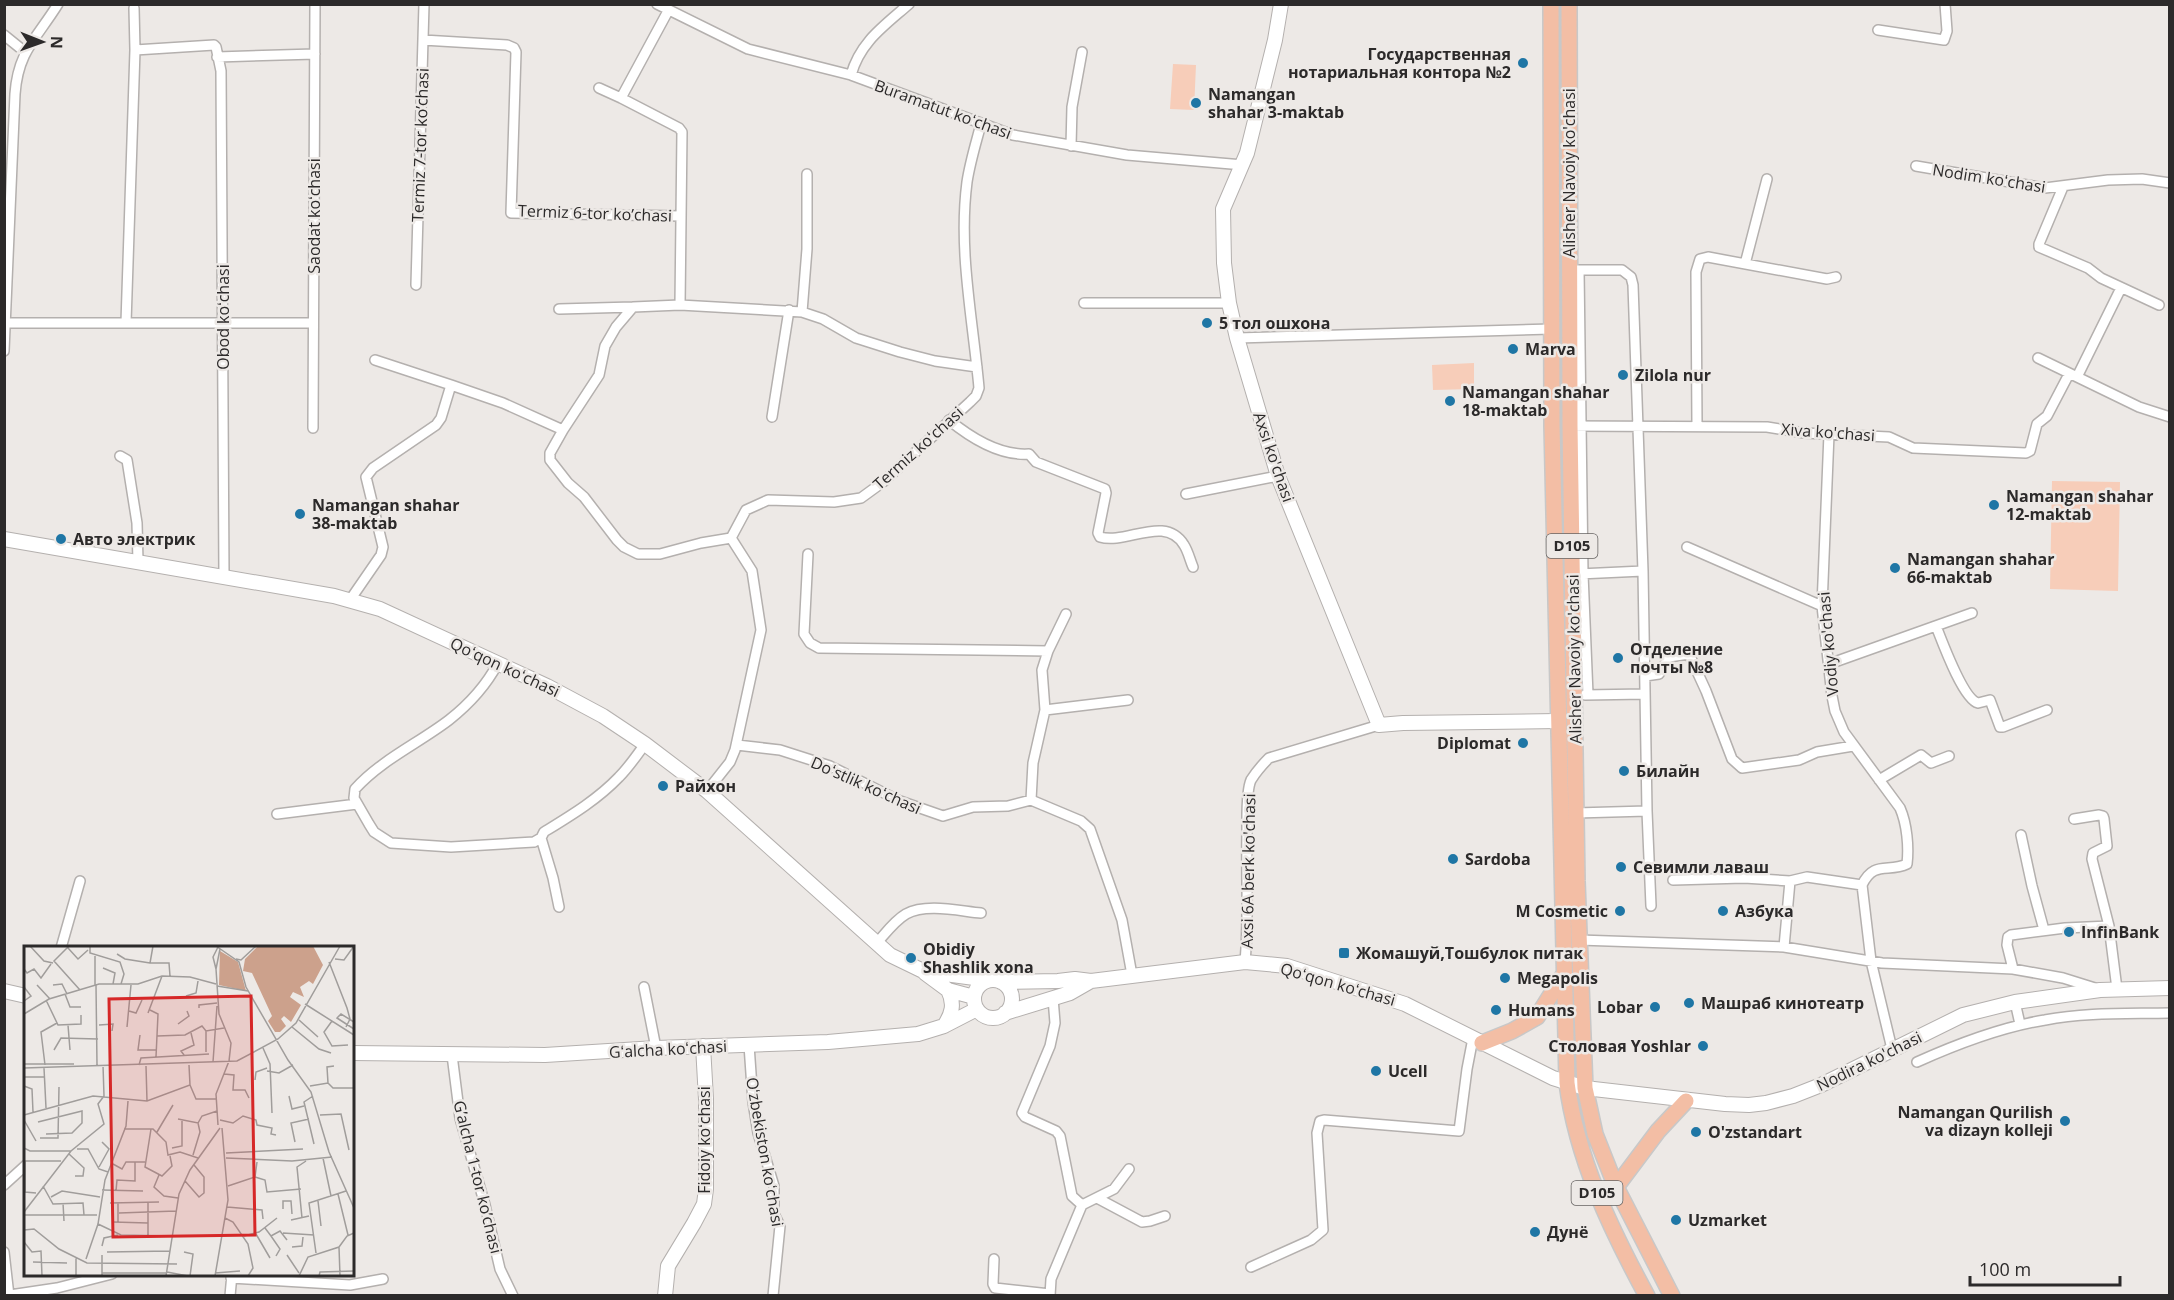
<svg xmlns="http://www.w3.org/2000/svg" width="2174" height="1300" font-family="'Open Sans',sans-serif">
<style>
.green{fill:#f7cdb9}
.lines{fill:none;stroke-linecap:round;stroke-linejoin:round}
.street-casing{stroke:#b4b0ae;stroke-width:12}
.secondary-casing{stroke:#b4b0ae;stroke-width:16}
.primary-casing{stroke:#c8c8c8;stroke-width:18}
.street{stroke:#fff;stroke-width:9}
.secondary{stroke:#fff;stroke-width:14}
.primary{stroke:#f3bea5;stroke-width:15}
.poi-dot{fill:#1f76a5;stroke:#ede9e6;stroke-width:2}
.labels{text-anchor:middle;stroke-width:5;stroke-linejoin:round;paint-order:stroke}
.shield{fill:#ede9e6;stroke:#666362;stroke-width:1.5}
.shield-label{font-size:15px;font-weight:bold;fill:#2c2a2a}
.poi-label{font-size:16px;font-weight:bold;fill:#2c2a2a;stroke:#ede9e6;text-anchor:start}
.street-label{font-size:16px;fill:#2c2a2a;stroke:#ede9e6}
.inset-road{fill:none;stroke:#a09d9b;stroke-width:1.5}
.view{fill:#d62828;fill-opacity:0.15;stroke:#d62828;stroke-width:3}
.inset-edge{fill:none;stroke:#2c2a2a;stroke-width:3}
</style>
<rect width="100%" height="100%" fill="#ede9e6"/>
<path class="green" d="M1173,64L1196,65L1194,110L1170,109Z
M1474,363V389L1433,390L1432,365Z
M2052,481L2120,482L2118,591L2050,589Z"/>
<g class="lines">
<g class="street-casing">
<path id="street" d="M657,4L748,49L851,75L1013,135L1127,155L1243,165
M668,11L621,98L679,128L682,132L680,305
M1878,30L1944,40L1947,31L1945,4
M4,35L25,52
M423,40L507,45L514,48L516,52L511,213L681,216
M135,50L214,45L216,47L221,71L224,577
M217,57L315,54
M851,75C860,42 884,26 909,4
M599,88L621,98
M1071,146L1072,107L1082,52
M1916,166L2045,188L2108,180L2142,179L2170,183
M2063,187L2039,244V247L2088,268L2101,278L2159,305
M1745,264L1767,179
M1569,270H1622L1631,277L1633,285L1643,571L1647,811L1651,906
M1579,270L1583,574L1588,695
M416,285L424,4
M1084,303H1229
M559,309L633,307
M802,312L807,249V174
M6,323H313
M126,323L135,50L134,8
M1237,338L1551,329
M4,351L15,94C18,51 37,38 58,4
M2038,358L2139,407L2170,417
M375,360L451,385
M2077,377L2121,288
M772,417L789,310
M949,420C971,438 999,456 1029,454L1036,462L1105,489L1106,493L1098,533L1100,537C1126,545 1165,514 1184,545C1188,551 1190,560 1193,567
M1570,426L1767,427L1804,433L1889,437L1913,448L2026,453L2030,451L2037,424L2047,416L2069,374
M1697,426L1696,272L1700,259L1708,257L1827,279L1836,277
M313,428L315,4
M1829,434L1822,606L1832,696L1835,711L1844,732L1900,808C1907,824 1909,847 1907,864C1888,873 1874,860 1862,885L1871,961L1892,1049
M120,456L127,460L137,523L138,562
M1186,494L1278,476
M731,538L701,543L660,554H638L624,547L617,540L584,497L568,483L550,460V453L563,430L599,375L605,346L616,327L633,307L680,305L802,312L823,319L856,338L900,352L935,361L977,367
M1687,547L1822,606
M808,554L804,634L810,643L819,648L1048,651
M1579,574L1643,571
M350,600L381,555L383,547L366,477L373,468L436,425L441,418L451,385L503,403L563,430
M1066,614L1048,651L1042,670L1045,710L1033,763L1031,800L1081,821L1090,829L1122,920L1132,975
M1936,626C1942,641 1963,699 1978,703L1990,700L2000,727H2003L2047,710
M498,663C487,684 468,705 449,720C419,743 381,760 355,789L354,798L369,824L374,832L391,843L451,847L534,842L541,838L544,832C570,816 597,800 619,777C629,767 637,755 645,744
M1829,664L1972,613
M1645,676L1659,674L1669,657L1689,654L1706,691L1732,759L1742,768L1799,760L1817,752L1853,746
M1585,695L1645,694
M1045,710L1128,700
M737,745L780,750L830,766L900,801L943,816L973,807L1008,806L1031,800
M1879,780L1921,755L1931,763L1949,756
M707,791L730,762L735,750L761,630L752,571L731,538L746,510L768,500L834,502L861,498L883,482L970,402L976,396L979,388C973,320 958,251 967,182C970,162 976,143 981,124
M1576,813L1647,811
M277,814L357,804
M2074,819L2099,815L2103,816L2104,819L2107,846L2093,853L2092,859L2109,926L2117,989
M2021,835L2032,886L2044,930
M541,838L553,878L559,907
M1673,880L1744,878L1790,881L1807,877L1862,885
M1579,940L1784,947L1882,963L2013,969L2063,978L2095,988
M876,944C885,934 894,921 906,914C926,903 959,911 981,913
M1784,947L1790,881
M61,948L80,881
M1245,962C1249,919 1246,875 1247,831C1247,818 1246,791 1251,780C1256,772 1262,765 1269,758L1379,725
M2013,969L2007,945L2008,937L2011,935L2065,928L2109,926
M644,987L656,1048
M2015,1002L2020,1024
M749,1045L753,1102L758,1133L774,1186V1214L780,1226L773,1296
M452,1055L460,1118L485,1205L500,1269L513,1296
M1917,1062C1957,1044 2001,1027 2045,1020C2086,1012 2128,1014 2170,1013
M4,1185L26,1165
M1097,1198L1142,1222L1150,1221L1165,1216
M1082,1205L1114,1189L1129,1169
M4,1252L9,1296
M994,1259L993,1284L995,1288L1050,1294
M1251,1267L1311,1240L1323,1230L1317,1133L1320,1121L1324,1120L1459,1131L1467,1069L1473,1038
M231,1278L350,1285L383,1279
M10,1295L57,1288L112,1274
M230,1296L232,1274
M1050,1296L1051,1279L1082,1205L1072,1196L1060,1136L1056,1131L1025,1117L1022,1113L1050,1046L1055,1023L1053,998"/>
</g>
<g class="secondary-casing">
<path id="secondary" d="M1281,4L1275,40L1247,153L1223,209L1224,263L1229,303L1237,338L1278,476L1379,725L1403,723L1558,721
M4,539L334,596L380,609L547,686L603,716L645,744L707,791L890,955L923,971L989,980
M925,973L948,990L974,997
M974 999a19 19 0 1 1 38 0a19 19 0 1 1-38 0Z
M1001,982L1058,981L1075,979L1091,981L1245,962L1287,966L1405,1004L1553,1078L1585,1088L1725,1104L1749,1105L1766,1103L1793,1096L1821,1085L1963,1015L2015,1002L2100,990L2170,988
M4,991L26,996
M1005,1013L1070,993L1091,981
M944,1026C952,1014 955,1004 948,990
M352,1053L545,1055L656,1048L828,1042L918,1034L944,1026L977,1009
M665,1296L668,1266L694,1223L704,1204L706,1189V1099L703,1046"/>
</g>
<g class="primary-casing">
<path id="primary" d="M1551,4L1552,426L1567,1083C1577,1159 1610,1228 1647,1296
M1569,4L1570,426L1577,881L1585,1088L1595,1134L1616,1187L1672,1296
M1482,1043L1512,1031L1537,1017L1564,974
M1616,1187L1658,1131L1686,1101"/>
</g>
<use href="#street" class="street"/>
<use href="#secondary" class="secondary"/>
<use href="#primary" class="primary"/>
</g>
<g class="poi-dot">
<circle cx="1523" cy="63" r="6"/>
<circle cx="1196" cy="103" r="6"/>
<circle cx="1207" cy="323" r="6"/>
<circle cx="1513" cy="349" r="6"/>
<circle cx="1623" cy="375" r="6"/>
<circle cx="1450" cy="401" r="6"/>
<circle cx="1994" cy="505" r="6"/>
<circle cx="300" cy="514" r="6"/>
<circle cx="61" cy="539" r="6"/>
<circle cx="1895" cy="568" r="6"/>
<circle cx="1618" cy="658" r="6"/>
<circle cx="1523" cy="743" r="6"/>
<circle cx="1624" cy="771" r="6"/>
<circle cx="663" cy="786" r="6"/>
<circle cx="1453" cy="859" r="6"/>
<circle cx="1621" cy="867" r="6"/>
<circle cx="1620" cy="911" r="6"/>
<circle cx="1723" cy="911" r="6"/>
<circle cx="2069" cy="932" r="6"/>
<rect x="1338" y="947" width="12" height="12" rx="3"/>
<circle cx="911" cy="958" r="6"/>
<circle cx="1505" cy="978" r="6"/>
<circle cx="1689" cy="1003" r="6"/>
<circle cx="1655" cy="1007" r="6"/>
<circle cx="1496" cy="1010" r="6"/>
<circle cx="1703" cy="1046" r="6"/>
<circle cx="1376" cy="1071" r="6"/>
<circle cx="2065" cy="1121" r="6"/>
<circle cx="1696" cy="1132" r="6"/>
<circle cx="1676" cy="1220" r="6"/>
<circle cx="1535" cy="1232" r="6"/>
</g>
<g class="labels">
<g class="shield">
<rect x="1546.5" y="534" width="51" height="24" rx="4.5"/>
<rect x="1571.5" y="1181" width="51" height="24" rx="4.5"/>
</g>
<g class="shield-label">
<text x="1572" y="551">D105</text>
<text x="1597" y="1198">D105</text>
</g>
<g class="poi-label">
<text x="1511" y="60" text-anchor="end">Государственная<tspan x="1511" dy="18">нотариальная контора №2</tspan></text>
<text x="1208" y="100">Namangan<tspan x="1208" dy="18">shahar 3-maktab</tspan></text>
<text x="1219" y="329">5 тол ошхона</text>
<text x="1525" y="355">Marva</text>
<text x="1635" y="381">Zilola nur</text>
<text x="1462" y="398">Namangan shahar<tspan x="1462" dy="18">18-maktab</tspan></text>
<text x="2006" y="502">Namangan shahar<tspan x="2006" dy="18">12-maktab</tspan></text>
<text x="312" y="511">Namangan shahar<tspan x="312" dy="18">38-maktab</tspan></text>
<text x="73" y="545">Авто электрик</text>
<text x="1907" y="565">Namangan shahar<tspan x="1907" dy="18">66-maktab</tspan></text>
<text x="1630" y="655">Отделение<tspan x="1630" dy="18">почты №8</tspan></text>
<text x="1511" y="749" text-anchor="end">Diplomat</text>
<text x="1636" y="777">Билайн</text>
<text x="675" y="792">Райхон</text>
<text x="1465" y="865">Sardoba</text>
<text x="1633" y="873">Севимли лаваш</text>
<text x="1608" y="917" text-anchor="end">M Cosmetic</text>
<text x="1735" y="917">Азбука</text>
<text x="2081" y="938">InfinBank</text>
<text x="923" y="955">Obidiy<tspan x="923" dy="18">Shashlik xona</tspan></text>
<text x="1356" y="959">Жомашуй,Тошбулок питак</text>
<text x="1517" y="984">Megapolis</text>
<text x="1701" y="1009">Машраб кинотеатр</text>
<text x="1643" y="1013" text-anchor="end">Lobar</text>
<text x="1508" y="1016">Humans</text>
<text x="1691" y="1052" text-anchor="end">Столовая Yoshlar</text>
<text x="1388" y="1077">Ucell</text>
<text x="2053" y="1118" text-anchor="end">Namangan Qurilish<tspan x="2053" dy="18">va dizayn kolleji</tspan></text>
<text x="1708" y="1138">O'zstandart</text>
<text x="1688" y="1226">Uzmarket</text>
<text x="1547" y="1238">Дунё</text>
</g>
<g class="street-label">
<text transform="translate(943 109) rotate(20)" y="6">Buramatut koʻchasi</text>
<text transform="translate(420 145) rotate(-88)" y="6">Termiz 7-tor koʼchasi</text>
<text transform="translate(1569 173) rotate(-90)" y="6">Alisher Navoiy ko'chasi</text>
<text transform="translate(1989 178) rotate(9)" y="6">Nodim koʻchasi</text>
<text transform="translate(595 213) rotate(2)" y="6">Termiz 6-tor koʼchasi</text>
<text transform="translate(314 216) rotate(-90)" y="6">Saodat koʻchasi</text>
<text transform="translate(223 317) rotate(-90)" y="6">Obod koʻchasi</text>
<text transform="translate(1828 432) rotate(4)" y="6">Xiva ko'chasi</text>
<text transform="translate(918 448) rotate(-42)" y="6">Termiz koʻchasi</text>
<text transform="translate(1274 457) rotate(71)" y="6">Axsi ko'chasi</text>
<text transform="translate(1828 644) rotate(-95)" y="6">Vodiy ko'chasi</text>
<text transform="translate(1574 659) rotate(-91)" y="6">Alisher Navoiy ko'chasi</text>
<text transform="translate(505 667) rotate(25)" y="6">Qoʻqon koʻchasi</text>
<text transform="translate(866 785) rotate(24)" y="6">Doʻstlik koʻchasi</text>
<text transform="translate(1248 871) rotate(-89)" y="6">Axsi 6А berk ko'chasi</text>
<text transform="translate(1338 984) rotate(16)" y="6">Qoʻqon koʻchasi</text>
<text transform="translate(668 1049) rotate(-3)" y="6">Gʻalcha koʻchasi</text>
<text transform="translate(1869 1061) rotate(-26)" y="6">Nodira ko'chasi</text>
<text transform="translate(704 1140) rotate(-90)" y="6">Fidoiy koʻchasi</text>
<text transform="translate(765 1152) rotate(80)" y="6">Oʻzbekiston koʻchasi</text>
<text transform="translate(478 1177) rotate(76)" y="6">Gʼalcha 1-tor koʼchasi</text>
</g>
</g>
<g transform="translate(24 946)">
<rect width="330" height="330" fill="#ede9e6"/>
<path d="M234,0H289L299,19L289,38L285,35L276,41L280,51L269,46L266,51L277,59L267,76L260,70L257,73L262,80L256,86H251L244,75L248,70L228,27L219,25L221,13ZM196,5L214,16L222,45L195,39Z" fill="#cca18c"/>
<path class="inset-road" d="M6,0L20,15L29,17M45,0L30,15L56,44M66,0V7L96,16L100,28L97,38M129,0L126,17H145L146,30M192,0L215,16L222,41L264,114L287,146L305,206L330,262M194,1L189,11L192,23L196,3M44,2L54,13L64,4M93,8L101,13L126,17M212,13L217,14L232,0M311,13L320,14L330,0M305,16L323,62L326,73L322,81M79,22L91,27L89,38M0,23L3,27L10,23L17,32L27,18M192,23L195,68L207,97L205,115L192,148L194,179M13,39L26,53M29,39L38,38L43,48M72,39L73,119M71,40V8M193,40L224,45M0,41L7,50L0,55M41,48L46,61H57M162,50L172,47L174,35M22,54L34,79L57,78V69M281,58L330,89M175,62V59L193,57M126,64L134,68L132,111M105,65L112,67L118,54M124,67L138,30M0,68L25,53L75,38H114L138,30L166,31L192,38M275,74L294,91M308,75L300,86L308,100L324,99M330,76L317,68L313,72L330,83M154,78L165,70L163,65M44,79L46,104M75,79L89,78L88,85M103,81L107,39M268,81L295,103L307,107M116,89L114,104H132M133,90L161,89L178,80L182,85L200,82M239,102L246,118L248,167M30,104L37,92L74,93M182,106V85M160,109L157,105L170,99L167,87M189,116L193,60M0,118H50M21,119L17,86L33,77M115,119L117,112L185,108M122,120L123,155M0,122L213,115L254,93L272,77L316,0M20,122L22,162M243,125L255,127L269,119M200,128L210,129L209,144H221L225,152M0,131H20M231,134L232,126L243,122M304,137L303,121L310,120M166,139L172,153H192M0,140L8,143L9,166M286,140L304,137L309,142H330M265,150L268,163L280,160M289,150L280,156L290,198M0,169L69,150L123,155L166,139L165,119M296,169L317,168L325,204M154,173L174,177L178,170L193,165M0,174L12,195M196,174L209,177L219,170L232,174L233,179L248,182L247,188L252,189M14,176L58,165V177L48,187L22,188M100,183H129L142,196L144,209L156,206L174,212M127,183L121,221L138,230L148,220L146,210M133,186L149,159M16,192H34L35,141M271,196L267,177L285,173M0,202L6,205H47M148,202L158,200V175M53,203H64L75,223L84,226M202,207L279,203M45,208L60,222L59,230H51M169,209L176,186L174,177M202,212L268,215L308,211M299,212L307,250M0,215H37M1,215V246L12,247M89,218L98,223L102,216H121M75,221L85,203L78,196M135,229L130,241L140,250L154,252M231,231L241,234L243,246L277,243M161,235L175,251L180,247V231L170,219M19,240L29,258L59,257L60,269M204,240L231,231L233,216M78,244L119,245M92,245L93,234L111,235V216M314,248L324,289M27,251L38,245L76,251M294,255L297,280M124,256V290M39,257L40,275M86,257L135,256M203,261L238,264L239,273M259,263V255H267L268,268M0,266L47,205L80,178L74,158L80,150L79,119M95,267L152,265M0,269H73M201,272L209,276L224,298L229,322L224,330M278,272L273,221L282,215M267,274L285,270M89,276L124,277M94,276V257M74,278L97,289L148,290M241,282L247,290L256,285L263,294M0,284L10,283L35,303L63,317L153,318M259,287L290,289M232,288L246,312M220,290L235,286L253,272M247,290L256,303L252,310M0,296L8,306L17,305L18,330M78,300L80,292L94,289M268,301L278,300L279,291M315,301L316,330M83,306L146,305M160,306L169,308L166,330M292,307L285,257L322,245M78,309V330M263,309L275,327M62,313L74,278L81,234L102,180L104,155M9,316L43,317M143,326L164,330M78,327H143M191,327L216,325M52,330V311M142,330L155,248L166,224L196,182M191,330L204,254L198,182M275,330L284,311L315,301L323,290L330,287M295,330L296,326L330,325"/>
<path class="view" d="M227,50L231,289L89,291L85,53Z"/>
<rect width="330" height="330" class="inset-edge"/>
</g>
<rect width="2174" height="1300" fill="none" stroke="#2c2a2a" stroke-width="12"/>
<g transform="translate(42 42) rotate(91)" stroke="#ede9e6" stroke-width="4.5" paint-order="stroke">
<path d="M0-4.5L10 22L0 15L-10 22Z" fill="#2c2a2a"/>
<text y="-9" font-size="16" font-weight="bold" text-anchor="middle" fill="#2c2a2a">N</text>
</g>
<path d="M1970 1276v9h150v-9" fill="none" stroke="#2c2a2a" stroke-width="3"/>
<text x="1979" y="1276" font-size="18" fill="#2c2a2a" stroke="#ede9e6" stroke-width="4.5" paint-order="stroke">100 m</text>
</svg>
